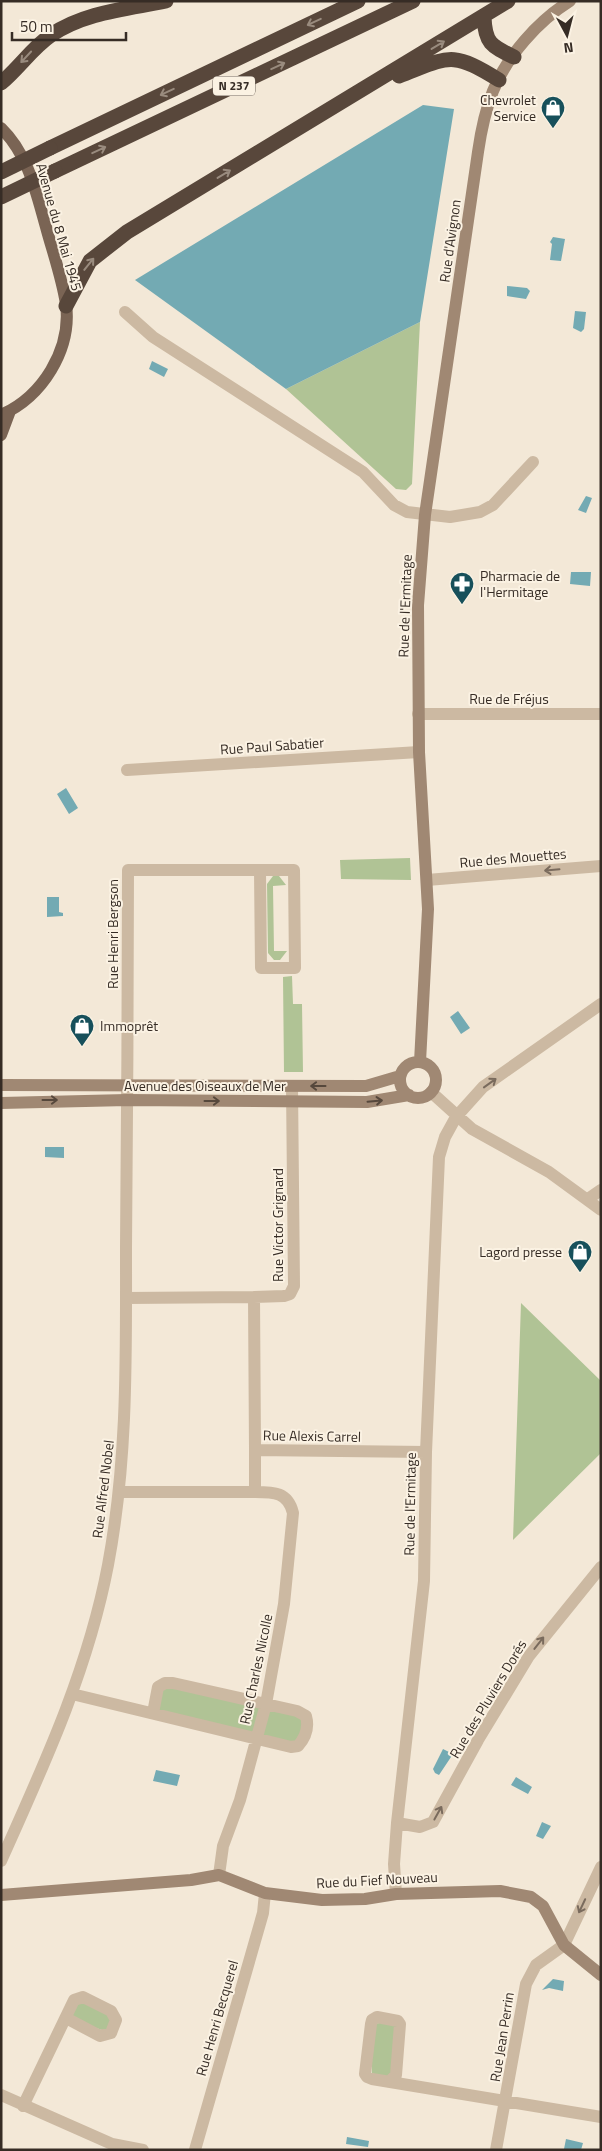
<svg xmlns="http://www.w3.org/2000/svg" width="602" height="2151" viewBox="0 0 602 2151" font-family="'Titillium Web',sans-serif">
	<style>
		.green { fill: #b0c395 }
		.water { fill: #73aab3 }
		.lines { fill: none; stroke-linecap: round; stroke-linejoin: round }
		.street { stroke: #ccb9a2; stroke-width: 12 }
		.secondary { stroke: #a08873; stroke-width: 12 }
		.primary { stroke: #7a6454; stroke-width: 12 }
		.highway { stroke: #58473b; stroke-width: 15 }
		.highway-bridge { stroke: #58473b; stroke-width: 15 }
		.oneway { stroke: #998b7e }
		.oneway2 { stroke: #7a6b5d }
		.oneway3 { stroke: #56483c }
		.labels { text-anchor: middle; stroke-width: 4; stroke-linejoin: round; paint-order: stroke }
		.shield { fill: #fbf2e3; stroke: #71675e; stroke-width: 1 }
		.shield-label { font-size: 12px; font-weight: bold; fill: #362c25 }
		.poi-label { font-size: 14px; fill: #362c25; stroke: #fbf2e3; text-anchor: end }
		.street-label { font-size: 14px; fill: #362c25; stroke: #fbf2e3 }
	</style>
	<rect width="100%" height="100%" fill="#f3e8d7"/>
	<path class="green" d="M420,322L412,484L406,490L396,489L286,389Z
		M410,858L411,880L341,879L340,860Z
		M273,876H279L286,885L273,886L274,951H287L280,960H274L268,953L267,884Z
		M292,976L293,1004H302L303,1072H284L283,977Z
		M521,1303L601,1381V1453L513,1540Z
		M165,1683L306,1716L298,1746L153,1713Z
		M74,2000L111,2011V2033L66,2018Z
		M398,2021L396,2075L372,2079L371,2024Z"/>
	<path class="water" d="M423,105L454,109L420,322L286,389L135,280Z
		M553,237L565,239L561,261L550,260L552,244L550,242Z
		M507,286L527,288L530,291L526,299L507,296Z
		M575,311L586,312L584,329L581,332L573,328Z
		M152,361L168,369L164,377L149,369Z
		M586,496L592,498L586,513L578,510Z
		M571,572H591L590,586L570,584Z
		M66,788L78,808L69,814L57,794Z
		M47,897H59V912L63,913V916L47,917Z
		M458,1011L470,1028L461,1034L450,1017Z
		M45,1147H64V1158L45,1157Z
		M443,1749L453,1754L439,1775L435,1773L433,1769Z
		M156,1770L180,1775L177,1786L153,1781Z
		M516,1777L532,1787L528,1794L511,1785Z
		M542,1822L551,1826L543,1839L536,1836Z
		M553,1979L564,1981L563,1991L549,1988L542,1990Z
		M347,2137L369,2141L368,2147L346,2144Z
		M566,2139L583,2143L581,2150L564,2149Z"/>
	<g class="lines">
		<path class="street" d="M125,312L153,337L363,472L394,505L407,512L450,517L480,512L493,505L533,462
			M418,714H601
			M127,770L419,752
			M427,880L601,866
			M431,1092L472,1129L549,1172L601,1210
			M588,1199L601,1190
			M126,1298L254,1297
			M255,1450L254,1297L284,1296L290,1294L294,1286L292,1086
			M120,1492H255V1450L426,1452
			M72,1694L291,1747L298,1746C306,1737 309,1727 306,1716L297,1711L173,1683H165L158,1687L153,1713
			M397,1823L420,1827L433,1822L478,1740L529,1656L601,1567
			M1,1861C44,1765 88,1670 108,1565C128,1459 126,1354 126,1247C127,1121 128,996 128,870H294L295,968H261L260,871
			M219,1875L223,1846L240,1800L266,1704L284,1604L293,1513C288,1492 274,1492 255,1492
			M396,1894L394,1864L397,1823L424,1581L426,1452L439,1157L445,1137L456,1117L483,1087L601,1004
			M389,2082L396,2075L400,2024L398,2021L377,2017L372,2020L371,2024L365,2074L367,2077L372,2079L601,2117
			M1,2095L112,2144L143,2150
			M23,2106L74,2000L83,1997L111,2011L116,2020L111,2033L100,2036L66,2018
			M195,2150L263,1913L265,1893
			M496,2150L526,1984L536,1965L564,1945L601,1867"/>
		<path class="secondary" d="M420,1062L428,909L419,752L418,605L425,515L478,152C481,131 485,111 493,91C507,56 538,21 570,1
			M400 1080a18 18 0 1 1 36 0a18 18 0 1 1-36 0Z
			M1,1085L366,1086L400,1076
			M1,1103L127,1100L367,1102L409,1095
			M1,1895L191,1880L219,1875L265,1893L322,1900L365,1899L396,1894L500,1891L531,1897L543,1906L564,1945L601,1975"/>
		<path class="primary" d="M1,128C28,154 36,192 46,227C53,253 62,278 66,304C72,350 42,397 1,415
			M1,435L10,411"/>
		<path class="highway" d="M484,17C485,43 491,46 514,57
			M399,76C449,57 451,50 499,80
			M1,83C19,68 32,48 51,35C85,12 127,9 166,1
			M50,148L358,1
			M55,171L413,1
			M66,306L90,261L127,232L508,1"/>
		<path class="highway-bridge" d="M1,172L50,148
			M1,197L55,171"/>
	</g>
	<defs><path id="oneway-shaft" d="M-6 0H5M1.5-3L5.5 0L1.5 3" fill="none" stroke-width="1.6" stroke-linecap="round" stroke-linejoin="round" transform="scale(1.25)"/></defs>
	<g class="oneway">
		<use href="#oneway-shaft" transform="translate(314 22) rotate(155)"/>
		<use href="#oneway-shaft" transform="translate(438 45) rotate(-31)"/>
		<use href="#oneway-shaft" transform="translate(26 57) rotate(133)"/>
		<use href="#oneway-shaft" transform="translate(278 66) rotate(-25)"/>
		<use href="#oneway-shaft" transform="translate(167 92) rotate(155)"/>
		<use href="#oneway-shaft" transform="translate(99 150) rotate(-25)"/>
		<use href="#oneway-shaft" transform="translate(224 174) rotate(-31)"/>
		<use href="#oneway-shaft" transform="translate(89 264) rotate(-51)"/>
	</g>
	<g class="oneway2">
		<use href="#oneway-shaft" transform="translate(552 870) rotate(175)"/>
		<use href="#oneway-shaft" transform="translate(490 1083) rotate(-36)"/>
		<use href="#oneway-shaft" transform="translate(539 1643) rotate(-52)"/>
		<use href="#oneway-shaft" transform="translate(438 1813) rotate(-61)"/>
		<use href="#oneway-shaft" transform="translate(582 1906) rotate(115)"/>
	</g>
	<g class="oneway3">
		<use href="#oneway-shaft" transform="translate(318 1086) rotate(180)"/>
		<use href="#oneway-shaft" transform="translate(50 1100)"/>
		<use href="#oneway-shaft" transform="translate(212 1101)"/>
		<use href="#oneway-shaft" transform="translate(375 1101) rotate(-5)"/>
	</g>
	<defs>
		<symbol id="shop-pin" viewBox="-11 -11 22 30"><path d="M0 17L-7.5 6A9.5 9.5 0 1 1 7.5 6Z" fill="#17505b" stroke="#fbf2e3"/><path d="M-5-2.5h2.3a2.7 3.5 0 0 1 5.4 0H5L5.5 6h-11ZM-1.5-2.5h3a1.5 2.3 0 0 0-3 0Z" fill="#fff"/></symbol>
		<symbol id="pharmacy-pin" viewBox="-11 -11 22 30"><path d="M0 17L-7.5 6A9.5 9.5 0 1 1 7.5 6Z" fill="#17505b" stroke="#fbf2e3"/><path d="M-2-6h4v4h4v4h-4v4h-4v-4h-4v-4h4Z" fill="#fff"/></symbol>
	</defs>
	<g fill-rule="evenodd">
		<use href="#shop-pin" x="539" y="94" width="28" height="38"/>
		<use href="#pharmacy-pin" x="448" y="570" width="28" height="38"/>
		<use href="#shop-pin" x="68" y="1012" width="28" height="38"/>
		<use href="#shop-pin" x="566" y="1238" width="28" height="38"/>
	</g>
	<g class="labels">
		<rect class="shield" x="213" y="76.5" width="42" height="19" rx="4"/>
		<g class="shield-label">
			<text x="234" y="90">N 237</text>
		</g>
		<g class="poi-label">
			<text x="536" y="105">Chevrolet<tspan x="536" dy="16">Service</tspan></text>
			<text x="480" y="581" text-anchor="start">Pharmacie de<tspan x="480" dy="16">l'Hermitage</tspan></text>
			<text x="100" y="1031" text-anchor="start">Immoprêt</text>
			<text x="562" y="1257">Lagord presse</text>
		</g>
		<g class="street-label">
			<text transform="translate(59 227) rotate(74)" y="5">Avenue du 8 Mai 1945</text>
			<text transform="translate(450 241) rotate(-82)" y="5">Rue d'Avignon</text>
			<text transform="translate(405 606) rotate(-88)" y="5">Rue de l'Ermitage</text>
			<text x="509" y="704">Rue de Fréjus</text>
			<text transform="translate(272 746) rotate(-4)" y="5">Rue Paul Sabatier</text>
			<text transform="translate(513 858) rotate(-5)" y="5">Rue des Mouettes</text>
			<text transform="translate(113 934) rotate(-90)" y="5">Rue Henri Bergson</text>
			<text x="205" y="1091">Avenue des Oiseaux de Mer</text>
			<text transform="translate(278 1225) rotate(-90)" y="5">Rue Victor Grignard</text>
			<text transform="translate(312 1436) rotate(1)" y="5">Rue Alexis Carrel</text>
			<text transform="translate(103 1489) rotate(-83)" y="5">Rue Alfred Nobel</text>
			<text transform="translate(410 1504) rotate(-89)" y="5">Rue de l'Ermitage</text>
			<text transform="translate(256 1669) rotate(-78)" y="5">Rue Charles Nicolle</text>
			<text transform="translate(488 1699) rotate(-59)" y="5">Rue des Pluviers Dorés</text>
			<text transform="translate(377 1880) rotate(-3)" y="5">Rue du Fief Nouveau</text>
			<text transform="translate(217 2018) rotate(-74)" y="5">Rue Henri Becquerel</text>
			<text transform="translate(502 2037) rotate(-81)" y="5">Rue Jean Perrin</text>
		</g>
	</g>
	<rect width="602" height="2151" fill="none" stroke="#362c25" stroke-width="5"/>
	<g transform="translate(567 35) rotate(173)" stroke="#fbf2e3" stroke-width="4" paint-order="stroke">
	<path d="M0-4L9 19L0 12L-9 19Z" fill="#362c25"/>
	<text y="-8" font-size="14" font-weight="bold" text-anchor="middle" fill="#362c25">N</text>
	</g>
	<path d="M12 32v8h114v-8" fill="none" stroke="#362c25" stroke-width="2.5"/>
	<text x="20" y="32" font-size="15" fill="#362c25" stroke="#fbf2e3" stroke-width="4" paint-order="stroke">50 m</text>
</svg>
